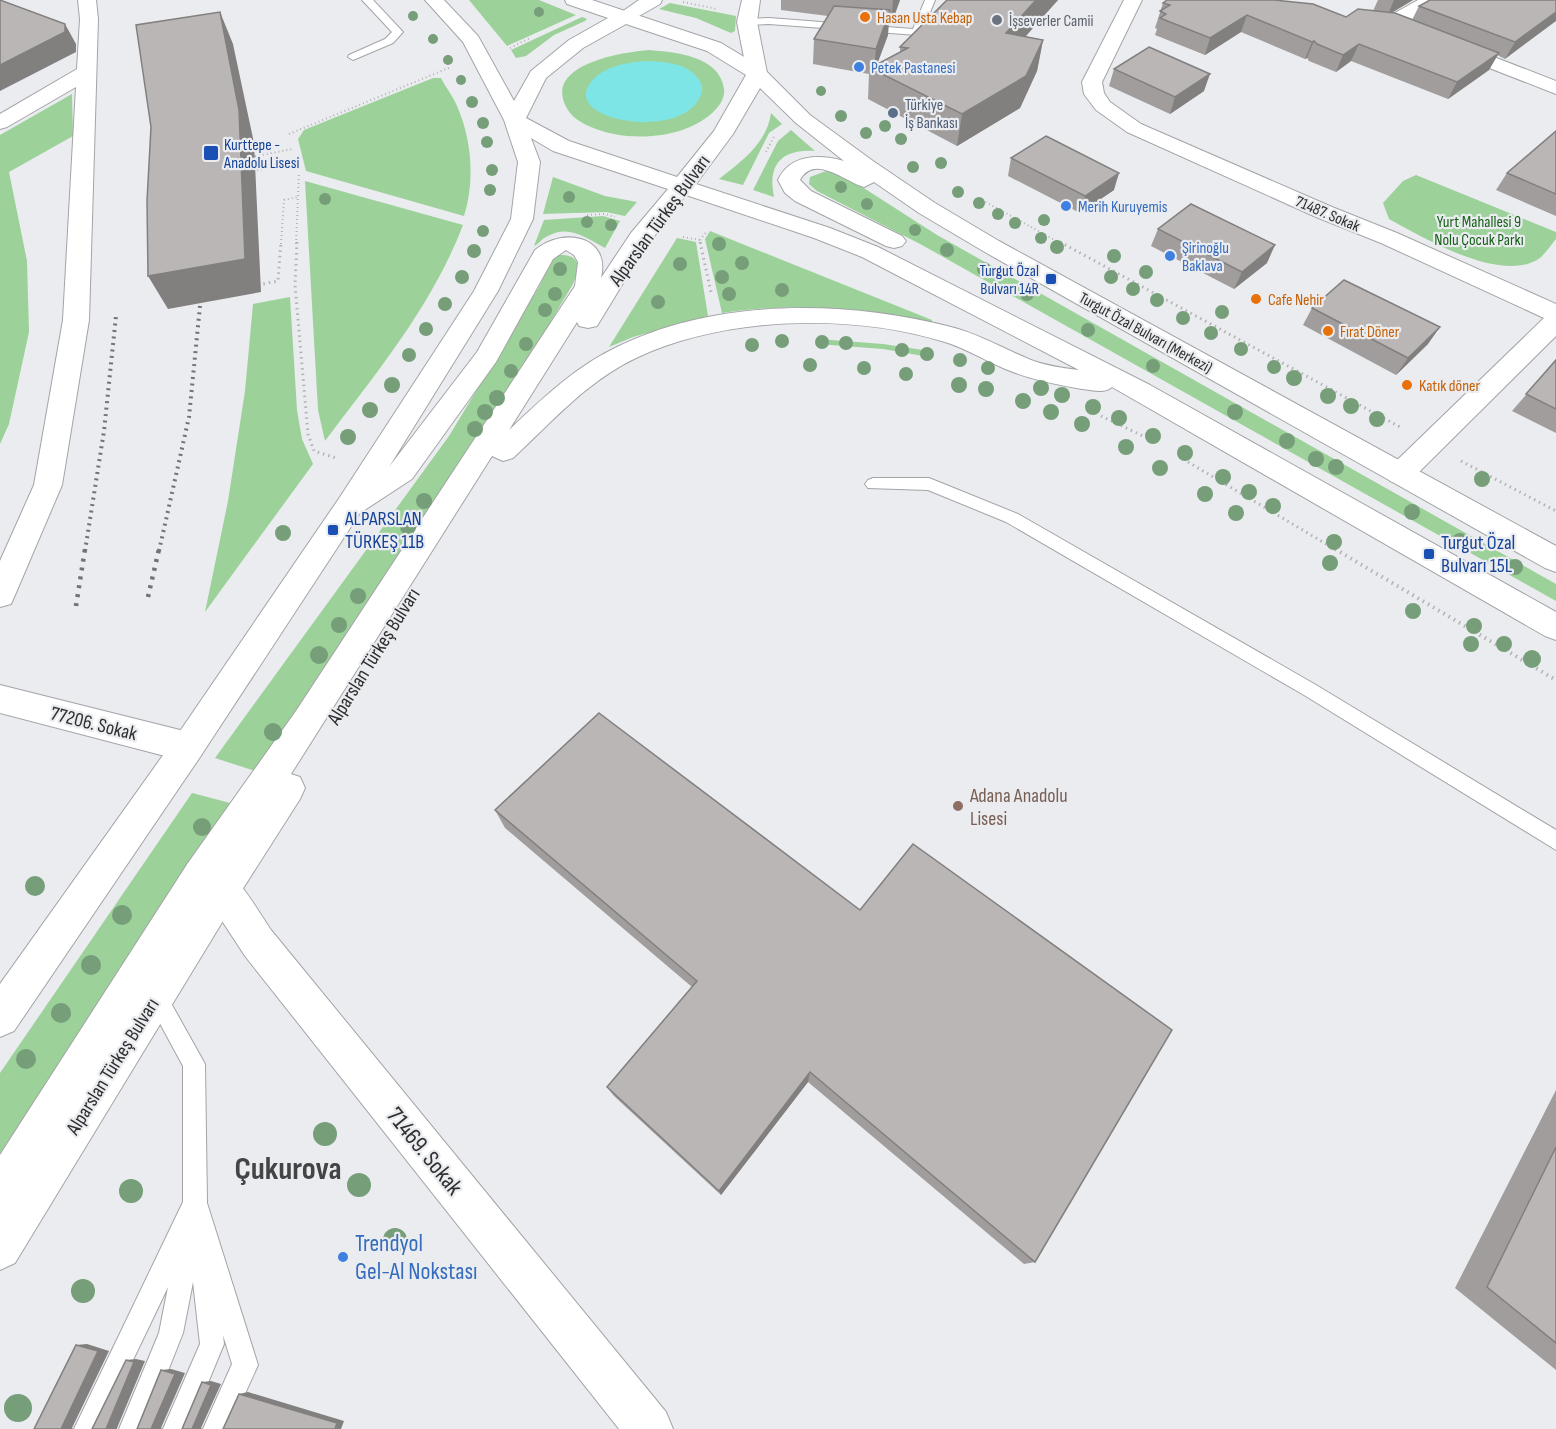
<svg xmlns="http://www.w3.org/2000/svg" width="1556" height="1429" viewBox="0 0 1556 1429" font-family="'Sofia Sans Condensed',sans-serif">
	<style>
		.green { fill: #9cd199 }
		.water { fill: #7ee5e7 }
		.lines { fill: none; stroke-linecap: round; stroke-linejoin: round }
		.lane-casing { stroke: #a3a4a7; stroke-width: 2 }
		.street-casing { stroke: #a3a4a7; stroke-width: 2 }
		.secondary-casing { stroke: #a3a4a7; stroke-width: 2 }
		.primary-casing { stroke: #a3a4a7; stroke-width: 2 }
		.path-far2 { stroke: #b2b3b5; stroke-width: 2; stroke-dasharray: 1 3; stroke-linecap: butt }
		.path-far1 { stroke: #b2b3b5; stroke-width: 3; stroke-dasharray: 1.5 4; stroke-linecap: butt }
		.path { stroke: #b2b3b5; stroke-width: 4; stroke-dasharray: 1.5 4.5; stroke-linecap: butt }
		.lane { fill: #fff; fill-rule: evenodd }
		.street { fill: #fff; fill-rule: evenodd }
		.secondary { fill: #fff; fill-rule: evenodd }
		.primary { fill: #fff; fill-rule: evenodd }
		.rail-far1 { stroke: #727375; stroke-width: 4; stroke-dasharray: 2 4.5; stroke-linecap: butt }
		.rail { stroke: #727375; stroke-width: 4.5; stroke-dasharray: 3 6; stroke-linecap: butt }
		.tree { fill: #759e79 }
		.wall { fill: #a09d9c }
		.shaded-wall { fill: #827f7f }
		.building { fill: #bab6b5; stroke: #827f7f; stroke-width: 1.5 }
		.food-dot { fill: #e8710a; stroke: #eaecef; stroke-width: 2 }
		.worship-dot { fill: #6b7280; stroke: #eaecef; stroke-width: 2 }
		.shop-dot { fill: #3f7fe0; stroke: #eaecef; stroke-width: 2 }
		.service-dot { fill: #5c6f8a; stroke: #eaecef; stroke-width: 2 }
		.transit-dot { fill: #1a4fb4; stroke: #eaecef; stroke-width: 2 }
		.education-dot { fill: #8d6e63; stroke: #eaecef; stroke-width: 2 }
		.labels { text-anchor: middle; stroke-width: 4.5; stroke-linejoin: round; paint-order: stroke }
		.far-food-label { font-size: 16px; fill: #c56008; stroke: #eaecef; text-anchor: start }
		.far-worship-label { font-size: 16px; fill: #5b616d; stroke: #eaecef; text-anchor: start }
		.far-shop-label { font-size: 16px; fill: #366cbe; stroke: #eaecef; text-anchor: start }
		.far-service-label { font-size: 16px; fill: #4e5e75; stroke: #eaecef; text-anchor: start }
		.far-transit-label { font-size: 16px; fill: #164399; stroke: #eaecef; text-anchor: start }
		.far-street-label { font-size: 16px; fill: #303031; stroke: #eaecef }
		.far-park-label { font-size: 16px; fill: #155f18; stroke: #eaecef }
		.street-label { font-size: 20px; fill: #303031; stroke: #eaecef }
		.transit-label { font-size: 20px; fill: #164399; stroke: #eaecef; text-anchor: start }
		.education-label { font-size: 20px; fill: #785e54; stroke: #eaecef; text-anchor: start }
		.near-street-label { font-size: 24px; fill: #303031; stroke: #eaecef }
		.near-shop-label { font-size: 24px; fill: #366cbe; stroke: #eaecef; text-anchor: start }
		.near-district-label { font-size: 32px; font-weight: bold; fill: #424446; stroke: #eaecef }
	</style>
	<rect width="100%" height="100%" fill="#eaecef"/>
	<path class="green" d="M469,0H539L576,15L507,46Z
		M670,3L736,16L735,31L731,33L696,18L659,9Z
		M582,17L587,19L585,21L554,35L526,56L516,58L511,50Z
		M649,50C675,52 720,56 724,89C725,96 721,104 716,109C688,140 627,143 591,127C577,121 567,114 563,99C554,62 626,52 649,50Z
		M433,78H441C446,88 453,96 457,106C472,140 475,181 464,216L306,171L298,139L304,130Z
		M72,94L73,136L9,172L27,261L29,332L9,424L0,444V135Z
		M771,113L782,124L769,133L743,185L719,179C742,161 767,143 771,113Z
		M791,130L815,151C783,149 767,163 774,197L753,190L778,141Z
		M826,171L845,176L937,235L1556,584V601L922,245L817,191L809,184L810,177Z
		M1416,175L1556,232V239C1551,245 1544,256 1537,260C1498,282 1424,238 1389,219L1383,203L1403,181Z
		M553,177L605,196L637,202L625,216L606,212L543,214Z
		M305,181L463,225C432,306 377,372 325,441L318,410Z
		M603,216L620,221L605,248C587,239 570,224 548,236C542,238 539,244 534,246L544,220Z
		M710,231L932,320V322C921,324 888,314 874,312C823,307 773,305 722,313L705,239Z
		M677,238L696,242L708,316L633,337L609,347Z
		M560,255C571,255 575,257 579,267L573,284L509,392L261,773L215,758L449,436L539,287L553,258Z
		M290,297L297,410L302,439L313,464L205,612L228,501L245,391L253,304Z
		M818,339L883,344L930,351L929,357L883,349L818,344Z
		M192,793L238,805L0,1162V1073Z"/>
	<path class="water" d="M645,61C662,62 684,62 696,76C702,83 704,89 700,97C681,141 560,121 591,82C604,66 625,63 645,61Z"/>
	<g class="lines">
		<defs>
			<path id="lane" d="M362,0H373L403,32L393,43L353,60L348,57L349,55L385,39L392,32Z
				M925,0H935L922,32L917,35L769,24L747,25L742,22L747,19L769,18L913,29Z
				M873,478H929L1018,514L1316,685L1556,830V850L1304,695L1006,522L928,490L868,488L865,484L868,480Z
				M155,983L162,987L205,1064L207,1203L258,1365L229,1429H203L232,1364L223,1335L224,1344L189,1429H163L200,1344L193,1282L183,1333L145,1429H119L159,1333L168,1287L100,1429H74L183,1202V1066L144,994L148,987Z"/>
			<path id="street" d="M78,0H96L98,19L89,320L62,485L15,595L11,604L0,607V561L34,485L63,320L76,87L7,127L0,129V114L77,69L80,19Z
				M1124,0H1142L1102,82L1104,93L1110,102L1141,124L1332,207L1397,233L1556,304V336L1410,481L1400,484L1390,481L1386,474L1390,467L1544,318L1381,243L1316,217L1127,132L1096,110L1084,94L1082,82Z
				M1418,0H1441L1439,4L1398,27H1384L1381,23L1384,19Z
				M1450,40L1556,81V94L1443,50L1440,46L1443,42Z
				M0,685L188,732L200,737L205,747L200,757L188,762L0,713Z
				M201,858C240,873 249,898 271,930L666,1412L673,1429H619L245,956L209,901L188,887L183,875L188,863Z"/>
			<path id="secondary" d="M639,0H662L660,4L632,20H618L616,16Z
				M742,0H760L757,22L767,73L764,77H750L747,73L737,22Z"/>
			<path id="primary" d="M425,0H444L478,36L514,101L531,71L569,40L608,18L567,4L565,0H592L721,43L764,69L810,115L873,161L935,203L999,241L1556,546V572L1545,568L983,251L919,213L874,182L864,187C846,182 814,153 800,180L811,191L902,236L906,241L902,246L894,248L886,246L795,201L785,193L778,180C790,154 819,154 844,161L796,123L760,88L733,134L696,184L830,228L878,247L1150,385L1556,612V640L1545,636L1112,387C1104,394 1093,390 1082,389C1055,384 1028,379 1003,368C984,360 965,348 945,342C851,313 726,316 636,358C587,381 552,422 513,458L503,461L492,456L291,774L300,777L305,788L300,799L235,901L15,1263L0,1270V1155L188,863L296,711L575,286L578,262L574,255L566,250L553,259L496,362L412,479L360,513L200,757L14,1031L0,1037V984L176,737L340,497L474,291L511,219L518,162L504,120L463,42ZM626,24L707,51L746,75L714,131L677,177L569,141L526,118L546,78L583,48ZM531,138L553,151L668,189L631,233L601,278C611,235 562,227 535,250L477,352L389,467L498,291L533,219L540,162ZM686,195L814,238L862,257L1079,370C1063,368 1046,366 1031,360C1004,349 979,334 951,327C845,300 717,298 617,347C575,367 543,398 509,430L577,322L579,326L588,328L597,326L642,252Z"/>
		</defs>
		<use href="#lane" class="lane-casing"/>
		<use href="#street" class="street-casing"/>
		<use href="#secondary" class="secondary-casing"/>
		<use href="#primary" class="primary-casing"/>
		<path class="path-far2" d="M683,2L717,9
			M510,48L530,38
			M289,134L451,67
			M766,152L775,135
			M251,157L293,149
			M253,171L296,163
			M982,200L1062,244
			M587,215L605,214L615,217
			M683,237L700,240
			M281,244L284,200L298,197
			M296,244L299,173
			M701,244L700,240L707,231"/>
		<path class="path-far1" d="M297,242L295,285L308,434L314,451L336,458
			M700,242L711,292
			M1060,242L1400,427
			M258,285L278,281L281,242
			M1101,416L1143,436
			M1461,461L1556,511
			M1188,462L1338,551"/>
		<path class="path" d="M1335,549L1556,680"/>
		<use href="#lane" class="lane"/>
		<use href="#street" class="street"/>
		<use href="#secondary" class="secondary"/>
		<use href="#primary" class="primary"/>
		<path class="rail-far1" d="M85,551L104,431L116,316
			M159,551L189,417L200,306"/>
		<path class="rail" d="M148,597L159,549
			M76,606L85,549"/>
	</g>
	<g class="tree">
		<circle cx="539" cy="12" r="5"/>
		<circle cx="413" cy="16" r="5"/>
		<circle cx="433" cy="39" r="5"/>
		<circle cx="448" cy="60" r="5"/>
		<circle cx="461" cy="80" r="5"/>
		<circle cx="821" cy="91" r="5"/>
		<circle cx="472" cy="102" r="6"/>
		<circle cx="841" cy="116" r="6"/>
		<circle cx="483" cy="123" r="6"/>
		<circle cx="885" cy="126" r="6"/>
		<circle cx="866" cy="133" r="6"/>
		<circle cx="901" cy="139" r="6"/>
		<circle cx="487" cy="142" r="6"/>
		<circle cx="941" cy="163" r="6"/>
		<circle cx="913" cy="167" r="6"/>
		<circle cx="492" cy="170" r="6"/>
		<circle cx="841" cy="187" r="6"/>
		<circle cx="490" cy="190" r="6"/>
		<circle cx="958" cy="192" r="6"/>
		<circle cx="569" cy="197" r="6"/>
		<circle cx="325" cy="199" r="6"/>
		<circle cx="979" cy="203" r="6"/>
		<circle cx="867" cy="204" r="6"/>
		<circle cx="998" cy="214" r="6"/>
		<circle cx="1044" cy="220" r="6"/>
		<circle cx="587" cy="222" r="6"/>
		<circle cx="1015" cy="223" r="6"/>
		<circle cx="611" cy="225" r="6"/>
		<circle cx="915" cy="230" r="6"/>
		<circle cx="483" cy="231" r="6"/>
		<circle cx="1041" cy="238" r="6"/>
		<circle cx="719" cy="244" r="7"/>
		<circle cx="1057" cy="247" r="7"/>
		<circle cx="947" cy="250" r="7"/>
		<circle cx="474" cy="251" r="7"/>
		<circle cx="1114" cy="256" r="7"/>
		<circle cx="742" cy="263" r="7"/>
		<circle cx="680" cy="264" r="7"/>
		<circle cx="560" cy="269" r="7"/>
		<circle cx="984" cy="269" r="7"/>
		<circle cx="1146" cy="272" r="7"/>
		<circle cx="462" cy="277" r="7"/>
		<circle cx="722" cy="277" r="7"/>
		<circle cx="1111" cy="277" r="7"/>
		<circle cx="1133" cy="289" r="7"/>
		<circle cx="782" cy="290" r="7"/>
		<circle cx="555" cy="294" r="7"/>
		<circle cx="729" cy="294" r="7"/>
		<circle cx="1027" cy="294" r="7"/>
		<circle cx="1157" cy="300" r="7"/>
		<circle cx="658" cy="302" r="7"/>
		<circle cx="445" cy="304" r="7"/>
		<circle cx="545" cy="310" r="7"/>
		<circle cx="1222" cy="312" r="7"/>
		<circle cx="1183" cy="318" r="7"/>
		<circle cx="426" cy="329" r="7"/>
		<circle cx="1088" cy="330" r="7"/>
		<circle cx="1211" cy="333" r="7"/>
		<circle cx="782" cy="341" r="7"/>
		<circle cx="822" cy="342" r="7"/>
		<circle cx="846" cy="343" r="7"/>
		<circle cx="526" cy="344" r="7"/>
		<circle cx="752" cy="345" r="7"/>
		<circle cx="1241" cy="349" r="7"/>
		<circle cx="902" cy="350" r="7"/>
		<circle cx="927" cy="354" r="7"/>
		<circle cx="409" cy="355" r="7"/>
		<circle cx="960" cy="360" r="7"/>
		<circle cx="810" cy="365" r="7"/>
		<circle cx="1153" cy="366" r="7"/>
		<circle cx="1274" cy="367" r="7"/>
		<circle cx="864" cy="368" r="7"/>
		<circle cx="988" cy="368" r="7"/>
		<circle cx="511" cy="371" r="7"/>
		<circle cx="906" cy="374" r="7"/>
		<circle cx="1294" cy="378" r="8"/>
		<circle cx="392" cy="385" r="8"/>
		<circle cx="959" cy="385" r="8"/>
		<circle cx="1041" cy="388" r="8"/>
		<circle cx="986" cy="389" r="8"/>
		<circle cx="1062" cy="395" r="8"/>
		<circle cx="1328" cy="396" r="8"/>
		<circle cx="497" cy="398" r="8"/>
		<circle cx="1023" cy="401" r="8"/>
		<circle cx="1351" cy="406" r="8"/>
		<circle cx="1093" cy="407" r="8"/>
		<circle cx="370" cy="410" r="8"/>
		<circle cx="485" cy="412" r="8"/>
		<circle cx="1051" cy="412" r="8"/>
		<circle cx="1235" cy="412" r="8"/>
		<circle cx="1119" cy="418" r="8"/>
		<circle cx="1377" cy="419" r="8"/>
		<circle cx="1082" cy="424" r="8"/>
		<circle cx="475" cy="429" r="8"/>
		<circle cx="1153" cy="436" r="8"/>
		<circle cx="348" cy="437" r="8"/>
		<circle cx="1287" cy="441" r="8"/>
		<circle cx="1126" cy="447" r="8"/>
		<circle cx="1185" cy="453" r="8"/>
		<circle cx="1316" cy="459" r="8"/>
		<circle cx="1336" cy="467" r="8"/>
		<circle cx="1160" cy="468" r="8"/>
		<circle cx="1223" cy="477" r="8"/>
		<circle cx="1482" cy="479" r="8"/>
		<circle cx="1249" cy="492" r="8"/>
		<circle cx="1205" cy="494" r="8"/>
		<circle cx="424" cy="501" r="8"/>
		<circle cx="1273" cy="506" r="8"/>
		<circle cx="1412" cy="512" r="8"/>
		<circle cx="1236" cy="513" r="8"/>
		<circle cx="408" cy="527" r="8"/>
		<circle cx="283" cy="533" r="8"/>
		<circle cx="1460" cy="541" r="8"/>
		<circle cx="1334" cy="542" r="8"/>
		<circle cx="1330" cy="563" r="8"/>
		<circle cx="1515" cy="567" r="8"/>
		<circle cx="358" cy="596" r="8"/>
		<circle cx="1413" cy="611" r="8"/>
		<circle cx="339" cy="625" r="8"/>
		<circle cx="1474" cy="626" r="8"/>
		<circle cx="1471" cy="644" r="8"/>
		<circle cx="1504" cy="644" r="8"/>
		<circle cx="319" cy="655" r="9"/>
		<circle cx="1532" cy="659" r="9"/>
		<circle cx="273" cy="732" r="9"/>
		<circle cx="202" cy="827" r="9"/>
		<circle cx="35" cy="886" r="10"/>
		<circle cx="122" cy="915" r="10"/>
		<circle cx="91" cy="965" r="10"/>
		<circle cx="61" cy="1013" r="10"/>
		<circle cx="26" cy="1059" r="10"/>
		<circle cx="325" cy="1134" r="12"/>
		<circle cx="359" cy="1185" r="12"/>
		<circle cx="131" cy="1191" r="12"/>
		<circle cx="395" cy="1240" r="12"/>
		<circle cx="83" cy="1291" r="12"/>
		<circle cx="18" cy="1408" r="14"/>
	</g>
	<path class="wall" d="M781,0H900L891,25H888V35L877,64L900,52V47L1058,0L1025,36L1043,40L1037,71L1020,108L957,146L868,99L869,74L813,64L814,39L828,16L781,10Z
		M1378,0H1413L1391,13L1412,20L1419,6L1556,0L1505,59L1497,55L1489,70L1448,99L1351,61L1336,72L1309,61L1307,58L1305,59L1241,32L1205,55L1155,35L1157,29L1155,28L1163,3L1346,17L1373,11Z
		M1114,69L1204,91L1170,114L1109,86Z
		M1556,131V216L1496,190L1507,173Z
		M1011,158L1114,190L1080,213L1008,176Z
		M1158,229L1267,263L1234,289L1151,246Z
		M1312,308L1428,344L1396,375L1303,325Z
		M1556,360V433L1512,411Z
		M599,713L1035,1262L1024,1264L808,1082L721,1195L614,1096L607,1087L692,987L505,828L495,810Z
		M1556,1090V1370L1455,1288Z"/>
	<path class="shaded-wall" d="M893,0H900L891,25Z
		M1036,0H1058L1001,64L1006,33Z
		M1394,0H1413L1388,15Z
		M890,10L888,35L875,70H874L876,49Z
		M220,12L233,44L254,143L261,292L168,309L148,276Z
		M1556,12V21L1505,59L1515,42Z
		M1247,15L1241,32L1205,55L1210,38Z
		M65,24L76,44V52L0,91V65Z
		M1043,40L1037,71L1020,108L957,146L962,114Z
		M1314,41L1307,58L1305,59L1312,42Z
		M1359,44L1351,61L1336,72L1343,55Z
		M1499,53L1489,70L1448,99L1457,82Z
		M1210,74L1204,91L1170,114L1175,97Z
		M1119,173L1114,190L1080,213L1085,196Z
		M1275,245L1267,263L1234,289L1242,272Z
		M1440,327L1428,344L1396,375L1408,358Z
		M810,1072L808,1082L721,1195L719,1191Z
		M87,1344L109,1351L72,1428L73,1429H61L76,1345Z
		M136,1359L145,1361L117,1428V1429H106L126,1360Z
		M171,1369L185,1373L161,1428L162,1429H151L161,1370Z
		M211,1381L221,1384L201,1428L202,1429H192L202,1382Z
		M248,1392L344,1421L341,1429H335L239,1394Z"/>
	<path class="building" d="M0,0L65,24V32L0,65Z
		M947,0H1036L1006,33L1043,40L1026,76L962,114L870,68L908,48L900,47Z
		M1167,0H1274L1313,4L1346,17L1358,9L1395,13L1499,53L1457,82L1359,44L1343,55L1317,44L1314,41L1312,42L1247,15L1210,38L1160,18L1166,14L1160,11L1170,5L1163,3Z
		M1430,0H1556V12L1515,42L1419,6Z
		M834,6L890,10L876,49L814,39Z
		M220,12L239,110L245,259L148,276L147,201L151,127L136,25Z
		M1149,47L1210,74L1175,97L1114,69Z
		M1556,131V194L1507,173Z
		M1046,136L1119,173L1085,196L1011,158Z
		M1191,204L1275,245L1242,272L1158,229Z
		M1344,280L1440,327L1408,358L1312,308Z
		M1556,360V409L1526,394Z
		M599,713L860,910L913,844L1172,1030L1035,1262L810,1072L719,1191L607,1087L697,981L495,810Z
		M1556,1147V1343L1487,1287Z
		M76,1345L98,1351L61,1429H34Z
		M126,1360L134,1362L106,1429H92Z
		M161,1370L175,1374L151,1429H137Z
		M202,1382L211,1385L192,1429H182Z
		M239,1394L337,1423L335,1429H223Z"/>
	<g class="food-dot">
		<circle cx="865" cy="17" r="6"/>
		<circle cx="1256" cy="299" r="6"/>
		<circle cx="1328" cy="331" r="6"/>
		<circle cx="1407" cy="385" r="6"/>
	</g>
	<circle class="worship-dot" cx="997" cy="20" r="6"/>
	<g class="shop-dot">
		<circle cx="859" cy="67" r="6"/>
		<circle cx="1066" cy="206" r="6"/>
		<circle cx="1170" cy="256" r="6"/>
		<circle cx="343" cy="1257" r="6"/>
	</g>
	<circle class="service-dot" cx="893" cy="113" r="6"/>
	<g class="transit-dot">
		<rect x="203" y="145" width="16" height="16" rx="3"/>
		<rect x="1045" y="273" width="12" height="12" rx="3"/>
		<rect x="327" y="524" width="12" height="12" rx="3"/>
		<rect x="1423" y="548" width="12" height="12" rx="3"/>
	</g>
	<circle class="education-dot" cx="958" cy="806" r="6"/>
	<g class="labels">
		<g class="far-food-label">
			<text x="877" y="23">Hasan Usta Kebap</text>
			<text x="1268" y="305">Cafe Nehir</text>
			<text x="1340" y="337">Fırat Döner</text>
			<text x="1419" y="391">Katık döner</text>
		</g>
		<g class="far-worship-label">
			<text x="1009" y="26">İşseverler Camii</text>
		</g>
		<g class="far-shop-label">
			<text x="871" y="73">Petek Pastanesi</text>
			<text x="1078" y="212">Merih Kuruyemis</text>
			<text x="1182" y="253">Şirinoğlu<tspan x="1182" dy="18">Baklava</tspan></text>
		</g>
		<g class="far-service-label">
			<text x="905" y="110">Türkiye<tspan x="905" dy="18">İş Bankası</tspan></text>
		</g>
		<g class="far-transit-label">
			<text x="224" y="150">Kurttepe -<tspan x="224" dy="18">Anadolu Lisesi</tspan></text>
			<text x="1039" y="276" text-anchor="end">Turgut Özal<tspan x="1039" dy="18">Bulvarı 14R</tspan></text>
		</g>
		<g class="far-street-label">
			<text transform="translate(1328 213) rotate(23)" y="6">71487. Sokak</text>
			<text transform="translate(1146 332) rotate(29)" y="6">Turgut Özal Bulvarı (Merkezi)</text>
		</g>
		<g class="far-park-label">
			<text x="1479" y="227">Yurt Mahallesi 9<tspan x="1479" dy="18">Nolu Çocuk Parkı</tspan></text>
		</g>
		<g class="street-label">
			<text transform="translate(659 220) rotate(-54)" y="7">Alparslan Türkeş Bulvarı</text>
			<text transform="translate(373 656) rotate(-58)" y="7">Alparslan Türkeş Bulvarı</text>
			<text transform="translate(94 723) rotate(14)" y="7">77206. Sokak</text>
			<text transform="translate(112 1066) rotate(-58)" y="7">Alparslan Türkeş Bulvarı</text>
		</g>
		<g class="transit-label">
			<text x="345" y="525">ALPARSLAN<tspan x="345" dy="23">TÜRKEŞ 11B</tspan></text>
			<text x="1441" y="549">Turgut Özal<tspan x="1441" dy="23">Bulvarı 15L</tspan></text>
		</g>
		<g class="education-label">
			<text x="970" y="802">Adana Anadolu<tspan x="970" dy="23">Lisesi</tspan></text>
		</g>
		<g class="near-street-label">
			<text transform="translate(425 1151) rotate(51)" y="8">71469. Sokak</text>
		</g>
		<g class="near-shop-label">
			<text x="355" y="1251">Trendyol<tspan x="355" dy="28">Gel-Al Nokstası</tspan></text>
		</g>
		<g class="near-district-label">
			<text x="288" y="1179">Çukurova</text>
		</g>
	</g>
</svg>
